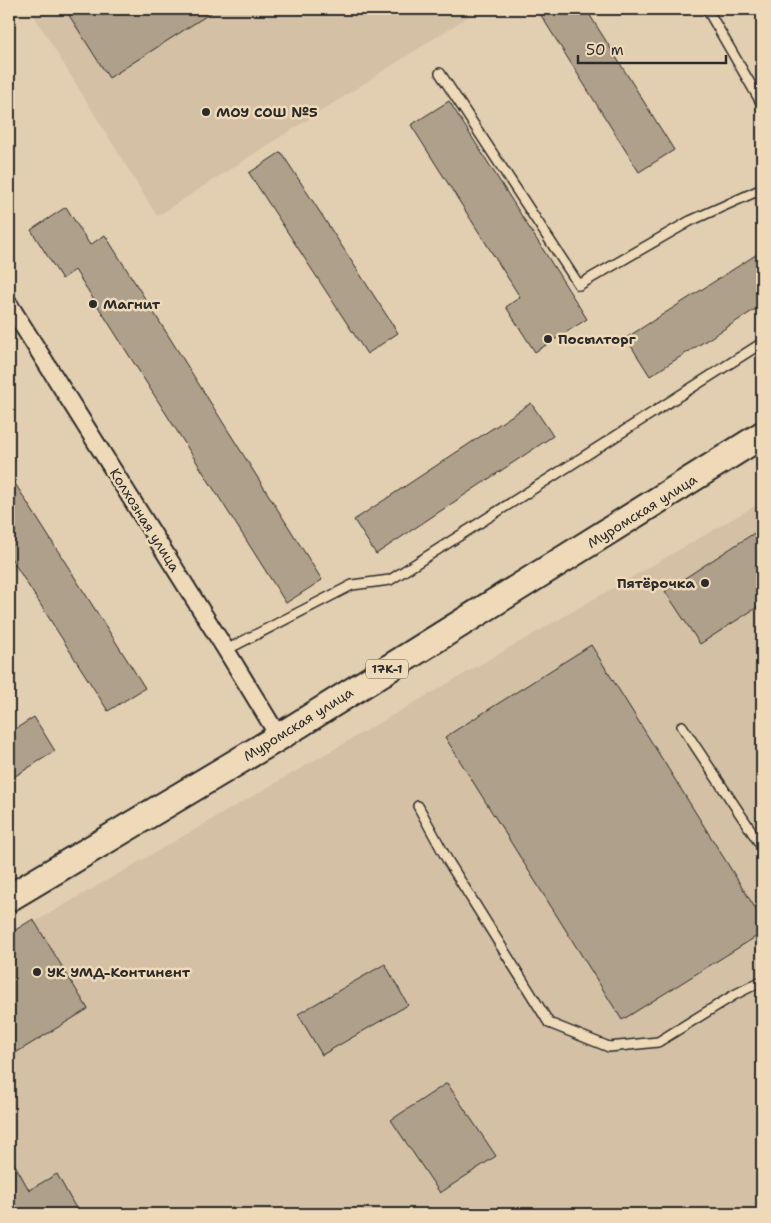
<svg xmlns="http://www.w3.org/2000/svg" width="771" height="1223" viewBox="0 0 771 1223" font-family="'Shantell Sans',sans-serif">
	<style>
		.built { fill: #d3c0a5 }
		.building { fill: #afa08b; stroke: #2b2b2b }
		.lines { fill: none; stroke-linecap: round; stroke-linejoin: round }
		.lane-casing { stroke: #2b2b2b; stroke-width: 12 }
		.street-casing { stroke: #2b2b2b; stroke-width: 20 }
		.primary-casing { stroke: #2b2b2b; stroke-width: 30 }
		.lane { stroke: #eed9b8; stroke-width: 9 }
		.street { stroke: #eed9b8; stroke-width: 16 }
		.primary { stroke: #eed9b8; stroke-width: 26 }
		.poi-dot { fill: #2b2b2b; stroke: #eed9b8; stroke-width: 2 }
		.labels { text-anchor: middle; stroke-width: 5; stroke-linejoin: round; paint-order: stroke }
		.shield { fill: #eed9b8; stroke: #665f55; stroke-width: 1 }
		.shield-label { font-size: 12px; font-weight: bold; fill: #2b2b2b }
		.poi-label { font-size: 14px; font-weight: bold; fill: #2b2b2b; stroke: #eed9b8; text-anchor: start }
		.street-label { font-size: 14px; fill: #2b2b2b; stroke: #eed9b8 }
	</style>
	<rect width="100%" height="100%" fill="#e2ceb0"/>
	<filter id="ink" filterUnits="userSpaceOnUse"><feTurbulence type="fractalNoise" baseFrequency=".02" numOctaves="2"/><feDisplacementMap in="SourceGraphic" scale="10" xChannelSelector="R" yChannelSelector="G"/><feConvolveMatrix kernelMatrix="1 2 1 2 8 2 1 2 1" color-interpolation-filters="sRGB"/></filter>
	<g filter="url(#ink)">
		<path class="built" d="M30,9H480L157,216Z
			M762,502V1214H9V937Z"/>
		<path class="building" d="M65,9H217L109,78Z
			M537,9H586L674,150L639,172Z
			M755,9H762V21Z
			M449,101L587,319L535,352L506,307L520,297L411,125Z
			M281,152L398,333L367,354L249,173Z
			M66,207L90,245L105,235L322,580L286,603L75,270L62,279L31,230Z
			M762,251V305L650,376L626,338Z
			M531,403L553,436L376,554L354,520Z
			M9,474L145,688L108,711L9,555Z
			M762,528V604L700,644L665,591Z
			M591,645L762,919V933L622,1020L445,737Z
			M34,717L55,751L9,780V733Z
			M33,919L88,1009L9,1057V934Z
			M385,964L408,1005L322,1055L298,1014Z
			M447,1083L496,1156L440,1193L391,1120Z
			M9,1154L29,1190L57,1174L79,1214H9Z"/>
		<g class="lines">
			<defs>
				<path id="lane" d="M707,9L762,104
					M440,73L579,285L690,221L762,189
					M226,650L352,585L390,580L762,343
					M682,726L762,847
					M418,806L448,861L549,1023L609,1047L658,1042L734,995L762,981"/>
				<path id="street" d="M9,304L226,650L279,737"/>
				<path id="primary" d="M9,898L279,737L762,435"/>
			</defs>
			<use href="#lane" class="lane-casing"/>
			<use href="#street" class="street-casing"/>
			<use href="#primary" class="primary-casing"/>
			<use href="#lane" class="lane"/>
			<use href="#street" class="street"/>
			<use href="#primary" class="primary"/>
		</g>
	</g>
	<g class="poi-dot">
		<circle cx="206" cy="112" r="5"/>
		<circle cx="93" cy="304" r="5"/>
		<circle cx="548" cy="339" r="5"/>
		<circle cx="705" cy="583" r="5"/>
		<circle cx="37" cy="972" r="5"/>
	</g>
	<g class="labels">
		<rect class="shield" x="366" y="659.5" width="42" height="19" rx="4"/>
		<g class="shield-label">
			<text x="387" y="673">17К-1</text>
		</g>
		<g class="poi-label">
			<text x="216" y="117">МОУ СОШ №5</text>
			<text x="103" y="309">Магнит</text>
			<text x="558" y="344">Посылторг</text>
			<text x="695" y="588" text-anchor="end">Пятёрочка</text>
			<text x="47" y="977">УК УМД-Континент</text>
		</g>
		<g class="street-label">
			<text transform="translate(642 511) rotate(-32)" y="5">Муромская улица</text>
			<text transform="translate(145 520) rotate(58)" y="5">Колхозная улица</text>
			<text transform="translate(298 724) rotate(-32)" y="5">Муромская улица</text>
		</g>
	</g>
	<rect width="771" height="1223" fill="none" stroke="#eed9b8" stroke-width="30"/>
	<rect x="15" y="15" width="741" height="1193" fill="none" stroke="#2b2b2b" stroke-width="2" filter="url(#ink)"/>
	<path d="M578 55v8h148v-8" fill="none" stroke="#2b2b2b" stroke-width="2.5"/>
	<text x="586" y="55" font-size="15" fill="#2b2b2b" stroke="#eed9b8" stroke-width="4" paint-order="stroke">50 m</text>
</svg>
